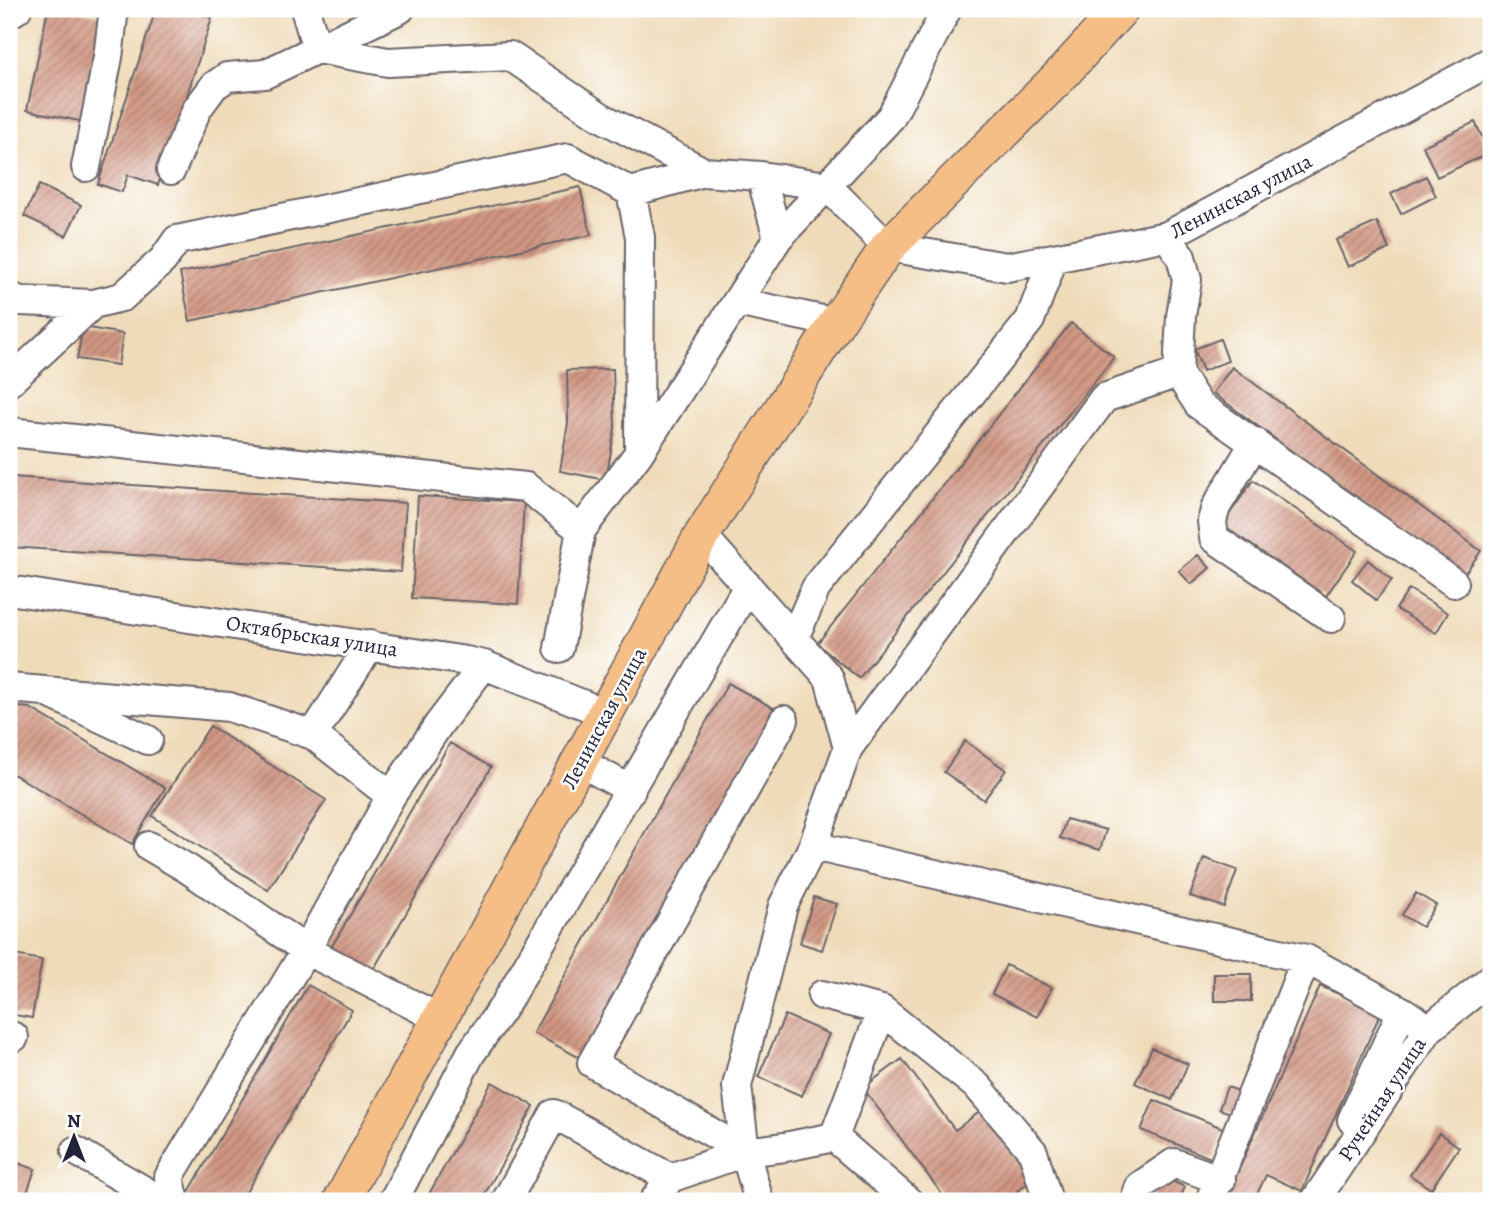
<svg xmlns="http://www.w3.org/2000/svg" width="1500" height="1210" viewBox="0 0 1500 1210" font-family="Alegreya,serif">
	<style>
		.building { fill: url(#building-hatch) }
		.lines { fill: none; stroke-linecap: round; stroke-linejoin: round }
		.minor-casing { stroke: #6a6367; stroke-width: 32 }
		.major-casing { stroke: #6a6367; stroke-width: 38 }
		.minor { stroke: #fff; stroke-width: 28 }
		.major { stroke: #f6be87; stroke-width: 35 }
		.labels { text-anchor: middle; stroke-width: 5; stroke-linejoin: round; paint-order: stroke }
		.street-label { font-size: 21px; fill: #22223b; stroke: #fff }
	</style>
	<defs>
		<pattern id="building-hatch" width="6" height="6" patternUnits="userSpaceOnUse" patternTransform="scale(1.75)"><rect width="6" height="6" fill="#d19682"/><path d="M-1 1l2-2M0 6l6-6M5 7l2-2" fill="none" stroke="#a97a6c"/></pattern>
	</defs>
	<rect width="100%" height="100%" fill="#fff"/>
	<filter id="ink" filterUnits="userSpaceOnUse"><feTurbulence type="fractalNoise" baseFrequency=".0143" numOctaves="2"/><feDisplacementMap in="SourceGraphic" scale="14" xChannelSelector="R" yChannelSelector="G"/><feConvolveMatrix kernelMatrix="1 2 1 2 8 2 1 2 1" color-interpolation-filters="sRGB"/></filter>
	<filter id="wash" filterUnits="userSpaceOnUse"><feTurbulence type="fractalNoise" baseFrequency=".00686" numOctaves="4" result="noise"/><feDisplacementMap in="SourceGraphic" scale="28" xChannelSelector="R" yChannelSelector="G"/><feGaussianBlur stdDeviation="1.57" result="paint"/><feColorMatrix in="noise" values="0 0 0 0 0 0 0 0 0 0 0 0 0 0 0 0 0 1.4 0 .05"/><feComposite in="paint" operator="in"/></filter>
	<g filter="url(#wash)">
		<rect width="100%" height="100%" fill="#efdbb9"/>
		<g id="blocks">
			<path class="building" d="M48,9H66L110,17L89,123L27,110Z
				M156,9H184L212,18L158,185L128,175L122,192L98,184Z
				M1475,122L1490,153L1437,177L1423,146Z
				M1426,176L1436,196L1401,214L1391,194Z
				M39,185L81,205L66,236L24,216Z
				M580,187L591,235L190,321L180,273Z
				M1377,222L1389,249L1348,267L1336,240Z
				M1071,323L1114,357L859,678L817,644Z
				M83,327L123,334L118,365L77,359Z
				M1220,339L1228,361L1203,371L1194,349Z
				M1232,367L1481,551L1462,577L1213,393Z
				M613,369L615,428L606,480L560,471L568,423L567,370Z
				M12,477L406,503L401,572L9,547Z
				M1253,480L1357,551L1326,596L1222,525Z
				M418,496L524,502L518,604L412,598Z
				M1198,555L1210,568L1191,584L1179,571Z
				M1368,560L1392,580L1376,600L1352,580Z
				M1409,589L1448,613L1436,633L1396,609Z
				M728,683L775,709L580,1058L533,1033Z
				M9,706L30,708L165,788L132,844L15,775L9,774Z
				M210,726L326,800L268,890L152,816Z
				M965,741L1006,770L984,800L944,772Z
				M450,743L491,767L372,972L331,948Z
				M1066,819L1106,830L1100,850L1060,838Z
				M1204,858L1237,870L1224,907L1190,896Z
				M1416,893L1436,905L1422,927L1402,915Z
				M814,897L837,904L822,950L800,943Z
				M9,954L42,960L32,1018L9,1014Z
				M1006,965L1052,988L1037,1017L992,994Z
				M1214,974H1251V1001H1214Z
				M308,985L352,1010L241,1201H194L186,1197Z
				M1320,986L1381,1012L1302,1191L1266,1175L1254,1201H1225Z
				M785,1015L829,1034L802,1096L758,1077Z
				M1152,1048L1188,1064L1172,1100L1135,1083Z
				M902,1059L955,1130L985,1108L1036,1177L1004,1201H947L863,1088Z
				M492,1082L534,1106L481,1201H425Z
				M1227,1087L1245,1093L1238,1116L1219,1109Z
				M1154,1100L1225,1129L1213,1159L1141,1130Z
				M1439,1133L1459,1147L1431,1189L1410,1175Z
				M9,1160L35,1169L26,1196L9,1190Z
				M1161,1176L1185,1187L1179,1201H1150Z"/>
		</g>
	</g>
	<g filter="url(#ink)">
		<use href="#blocks" fill-opacity="0" stroke="#6a6367" stroke-width="2"/>
		<g class="lines">
			<defs>
				<path id="minor" d="M305,9L317,49L388,62L510,56L601,117L704,172L761,176L827,186L888,247L1007,267L1167,236L1491,61
					M9,14L17,9
					M86,167L108,57L114,9
					M171,170L197,109L214,86L227,77L265,74L400,9
					M761,176L778,238
					M631,192L640,237L639,453
					M1167,236L1181,257L1187,280L1181,316L1178,373L1199,405L1454,583
					M9,296L20,301L93,304L122,297L163,260L177,240L568,158L631,192L704,172
					M737,302L836,323
					M9,382L93,304
					M9,432L526,487L581,530L559,648
					M1255,442L1216,507L1212,521L1214,538L1331,618
					M581,530L639,453L778,238L891,117L947,9
					M702,535L829,678L848,748L813,846L783,906L737,1086L745,1152L759,1201
					M9,590L466,661L484,665L607,714
					M794,638L816,588L1030,320L1053,259
					M9,688L44,691L148,740
					M44,691L229,707L313,735L370,645
					M313,735L391,796
					M848,748L1104,398L1178,373
					M580,762L631,790
					M149,846L188,869L306,950L423,1010
					M813,846L1306,959L1402,1011L1429,1029
					M822,995L882,1010L978,1087L1033,1152L1048,1201
					M9,1036L14,1037
					M1352,1120L1402,1011
					M834,1137L882,1010
					M76,1151L162,1201
					M745,1152L592,1063L784,720
					M175,1201L169,1177L306,950L391,796L439,724L484,665
					M393,1201L471,1053L504,1006L748,586
					M506,1201L554,1114L670,1178
					M654,1201L670,1178L745,1152L785,1147L834,1137L908,1201
					M1135,1201L1140,1186L1174,1163L1221,1180
					M1210,1201L1306,959
					M1315,1201L1429,1029L1491,979"/>
				<path id="major" d="M341,1201L702,535L836,323L888,247L1060,76L1121,9"/>
			</defs>
			<use href="#minor" class="minor-casing"/>
			<use href="#major" class="major-casing"/>
			<use href="#minor" class="minor"/>
			<use href="#major" class="major"/>
		</g>
	</g>
	<g class="labels">
		<g class="street-label">
			<text transform="translate(1241 196) rotate(-28)" y="7">Ленинская улица</text>
			<text transform="translate(312 636) rotate(9)" y="7">Октябрьская улица</text>
			<text transform="translate(604 718) rotate(-62)" y="7">Ленинская улица</text>
			<text transform="translate(1382 1099) rotate(-57)" y="7">Ручейная улица</text>
		</g>
	</g>
	<rect width="1500" height="1210" fill="none" stroke="#fff" stroke-width="35"/>
	<g transform="translate(74 1137)" stroke="#ffffff" stroke-width="5" paint-order="stroke">
	<path d="M0-5L12 26L0 18L-12 26Z" fill="#22223b"/>
	<text y="-10" font-size="19" font-weight="bold" text-anchor="middle" fill="#22223b">N</text>
	</g>
</svg>
